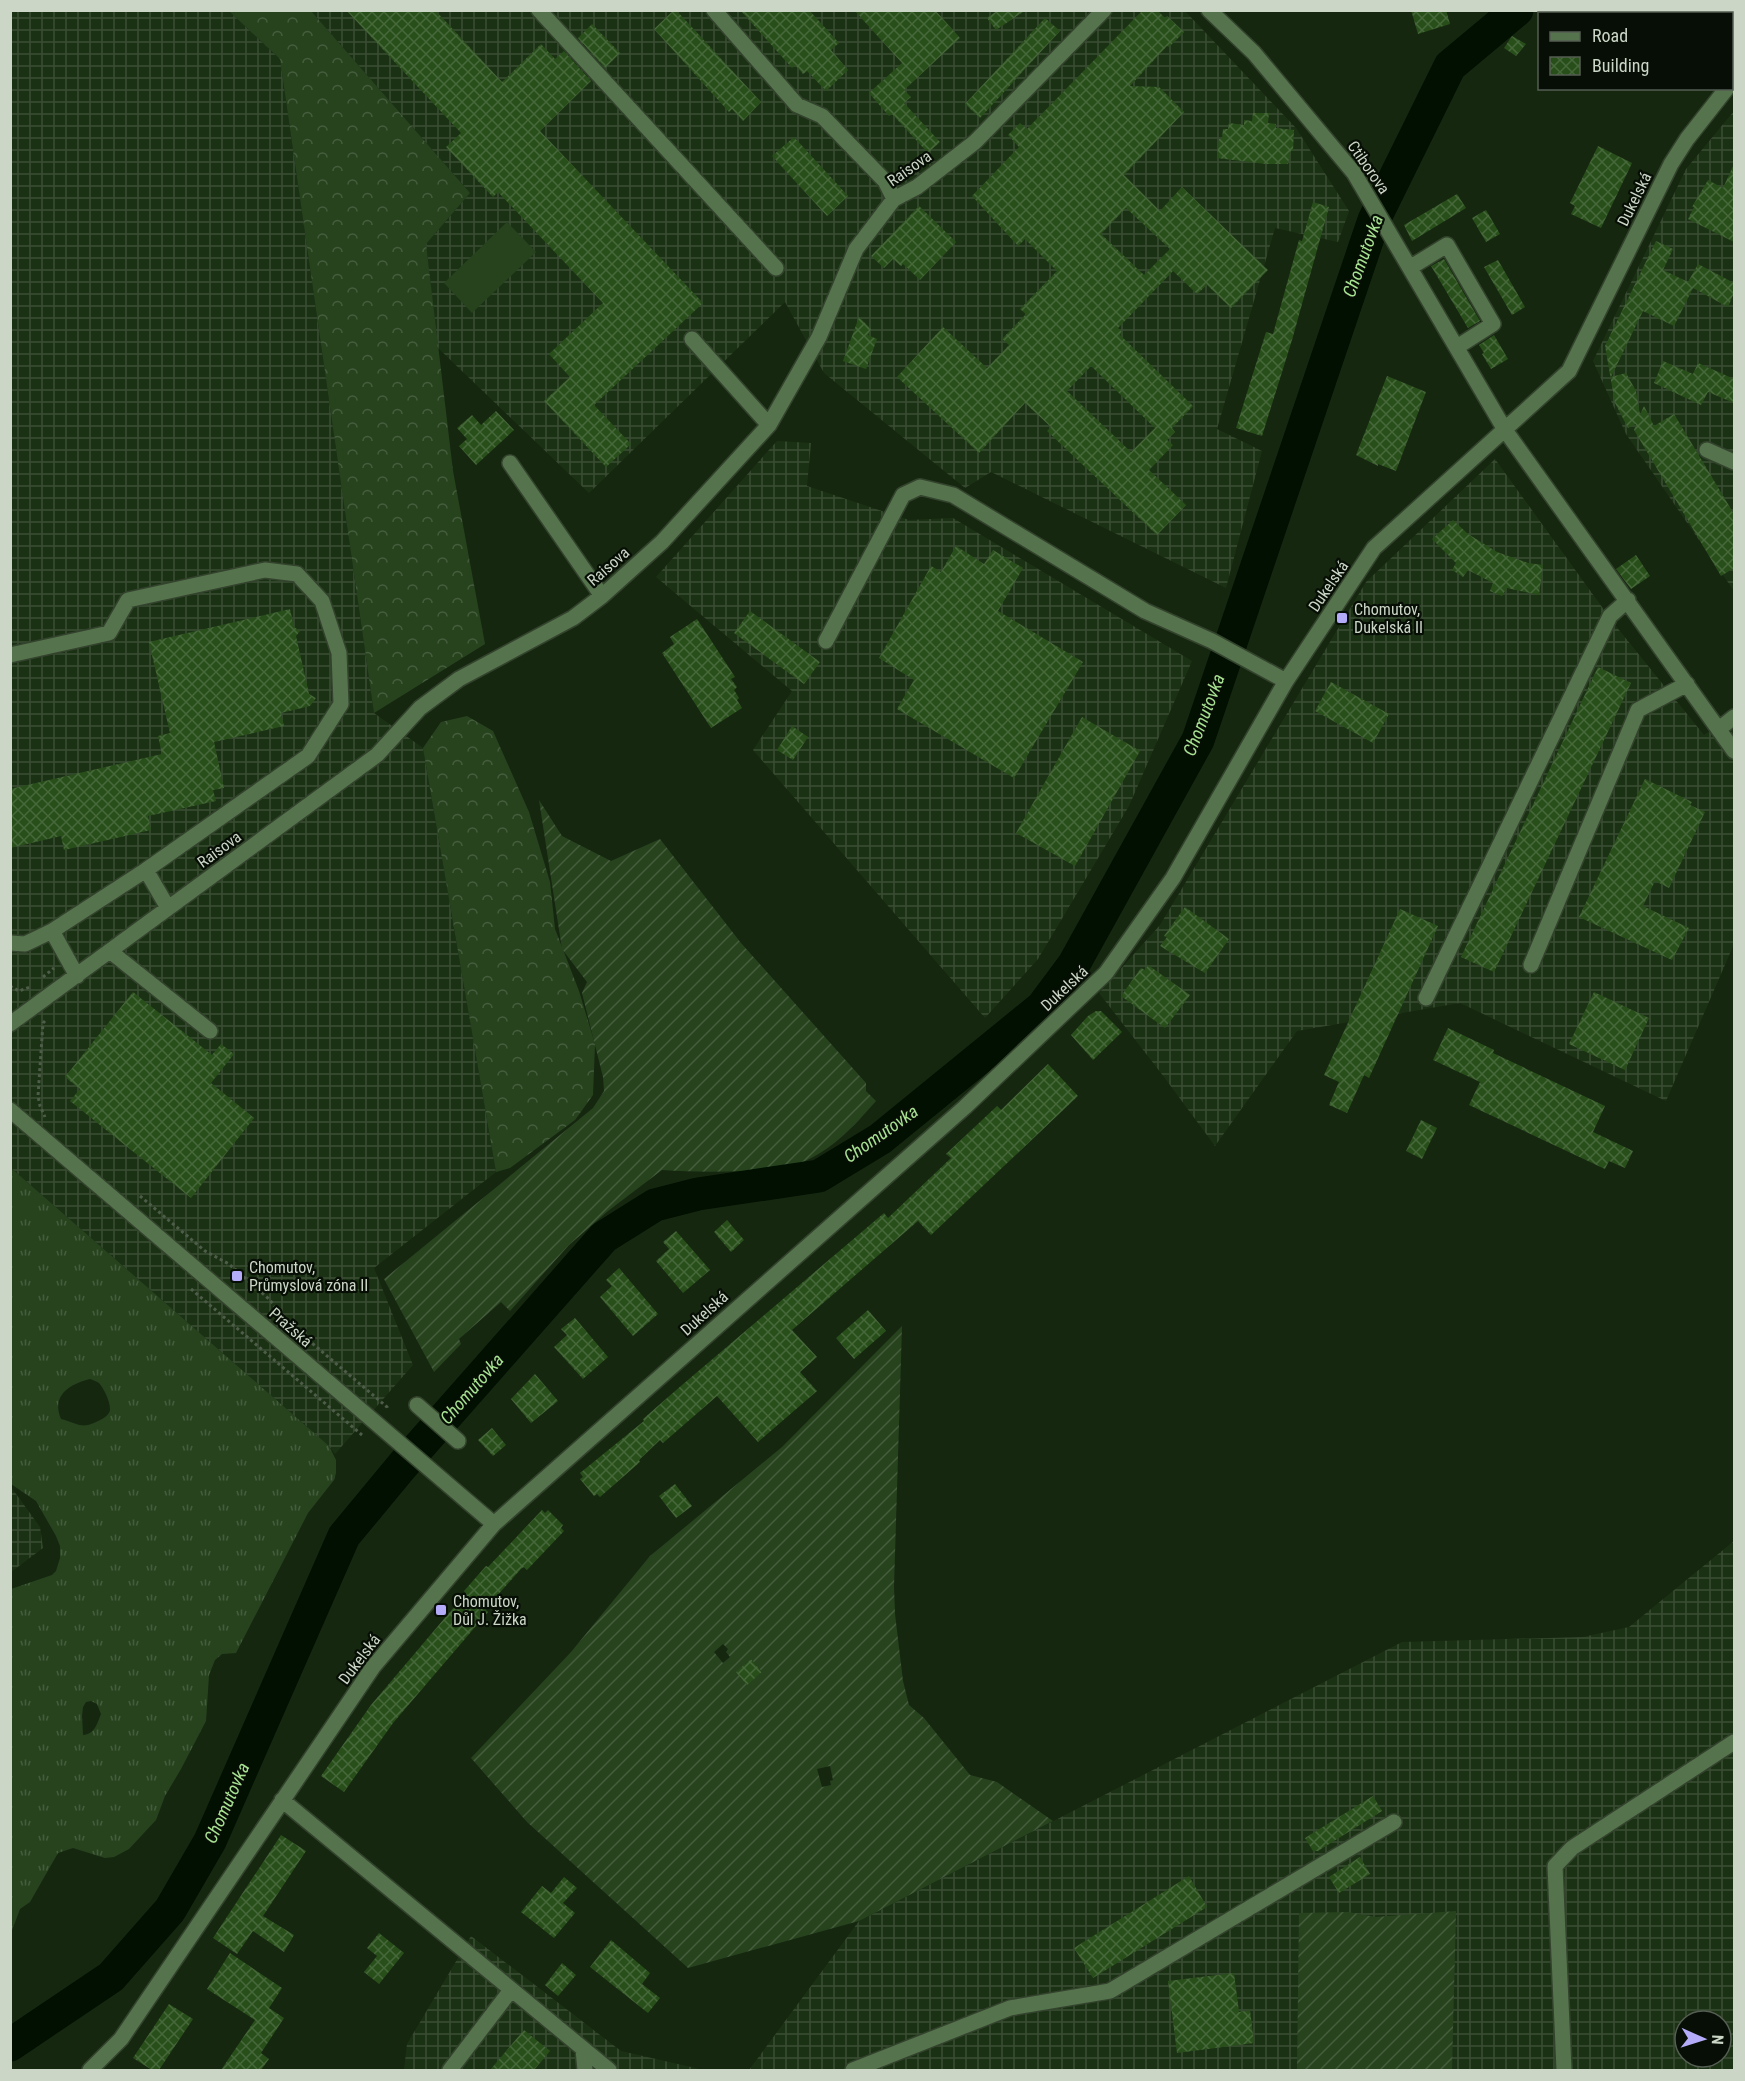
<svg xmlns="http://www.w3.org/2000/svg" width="1745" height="2081" viewBox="0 0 1745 2081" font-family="'Roboto Condensed',sans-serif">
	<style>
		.industrial { fill: url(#industrial-grid); fill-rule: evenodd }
		.grass { fill: url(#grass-tufts); fill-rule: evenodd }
		.forest { fill: url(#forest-crowns) }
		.garden { fill: url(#garden-furrows); fill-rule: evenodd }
		.pitch { fill: #27431e }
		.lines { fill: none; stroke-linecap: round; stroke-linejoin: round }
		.river { stroke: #011000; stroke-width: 33 }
		.building { fill: url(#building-cross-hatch); fill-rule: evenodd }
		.minor-casing { stroke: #33432d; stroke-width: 18 }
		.path { stroke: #4e5d49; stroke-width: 3; stroke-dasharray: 3 3; stroke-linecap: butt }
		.minor { stroke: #55734c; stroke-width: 15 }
		.poi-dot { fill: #b4acf9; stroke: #070e05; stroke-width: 2 }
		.labels { text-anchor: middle; stroke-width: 4.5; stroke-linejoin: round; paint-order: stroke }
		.street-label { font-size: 16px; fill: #cbd6c7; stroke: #070e05 }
		.poi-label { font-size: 16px; fill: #cbd6c7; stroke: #070e05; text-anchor: start }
		.water-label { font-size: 18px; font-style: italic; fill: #a7e292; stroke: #070e05 }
	</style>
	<defs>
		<pattern id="industrial-grid" width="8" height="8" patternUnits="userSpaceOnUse" patternTransform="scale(1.5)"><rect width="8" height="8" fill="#1b3114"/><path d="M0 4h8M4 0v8" fill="none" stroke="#3b4e35"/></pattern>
		<pattern id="grass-tufts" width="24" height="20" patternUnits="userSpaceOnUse" patternTransform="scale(1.5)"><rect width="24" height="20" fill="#27431e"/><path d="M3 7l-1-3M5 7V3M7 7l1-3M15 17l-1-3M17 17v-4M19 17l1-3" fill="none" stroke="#455d3d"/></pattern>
		<pattern id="forest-crowns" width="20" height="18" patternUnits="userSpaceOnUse" patternTransform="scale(1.5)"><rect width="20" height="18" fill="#27431e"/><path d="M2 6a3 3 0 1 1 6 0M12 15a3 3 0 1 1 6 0" fill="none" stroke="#455d3d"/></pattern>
		<pattern id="garden-furrows" width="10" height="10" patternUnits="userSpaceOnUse" patternTransform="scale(1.5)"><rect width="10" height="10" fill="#27431e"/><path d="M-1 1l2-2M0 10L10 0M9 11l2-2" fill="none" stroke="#455d3d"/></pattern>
		<pattern id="building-cross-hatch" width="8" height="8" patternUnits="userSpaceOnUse" patternTransform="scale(1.5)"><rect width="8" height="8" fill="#284f1a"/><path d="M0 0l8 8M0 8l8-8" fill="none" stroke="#46683a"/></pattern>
	</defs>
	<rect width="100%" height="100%" fill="#162710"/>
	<path class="industrial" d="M11,11H229L280,59L374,713L423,748L496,1172L374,1268L413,1365L335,1454L329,1446L11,1168Z
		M311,11H1185L1296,128L1349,211L1338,242L1275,228L1217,429L1262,451L1226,588L991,472L965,488L824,373L785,302L589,493L438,348L426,244L470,193Z
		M1734,111V591L1626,434L1593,361L1686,169Z
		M777,441L811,443L807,486L909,520L953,518L1192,661L1129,806L1038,959L985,1018L753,750L792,691L656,577Z
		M1495,459L1615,625L1704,735L1734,714V944L1666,1101L1460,1003L1297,1031L1215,1146L1164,1077L1099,993L1160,925L1366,582Z
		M11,1487L40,1527L43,1548L11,1572Z
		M1734,1541V2070H749L859,1921L1402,1642L1583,1637L1629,1627ZM1685,2021H1721V2057H1685Z
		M471,1936L621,2051L704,2070H404L407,2044Z"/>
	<path class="grass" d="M11,1168L329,1446L336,1460V1473L334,1480L308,1513L236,1653L222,1654L215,1660L209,1675L206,1721L181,1769L165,1796L156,1820L129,1849L114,1857L105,1858L73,1848L58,1853L30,1902L20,1909L11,1933V1589L52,1575L56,1571L60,1558V1546L56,1536L36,1501L11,1484ZM90,1379C93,1380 96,1381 99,1383C104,1388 113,1407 109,1413C105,1419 94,1423 88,1425C79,1427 70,1421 61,1419C51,1396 69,1384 90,1379ZM91,1701L97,1704L101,1714C97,1724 95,1734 83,1735L82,1716L83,1707L86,1702Z"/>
	<path class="forest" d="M229,11H311L470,193L426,244L453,471L485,644L374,713L280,59Z
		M467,716L493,731L529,812L550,882L555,929L579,991L595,1044L593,1095L575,1120L510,1168L496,1172L423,748L441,722Z"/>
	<path class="garden" d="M539,800L562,836L611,861L660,839L741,943L866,1083V1091L876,1101C854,1126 828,1155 794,1165C778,1171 761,1170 744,1171C716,1172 690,1172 662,1170L608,1211L569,1245L510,1311L501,1302L459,1339L461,1344L434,1372L384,1279L593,1108L604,1091L603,1077L582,993L587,982L562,949Z
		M902,1326L894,1586L895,1614L903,1681L909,1705L924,1718L970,1775L997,1782L1053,1821L859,1921L688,1968L527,1822L471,1758L571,1652L650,1556L782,1447ZM723,1644L728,1649L726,1652L730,1657L723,1663L714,1652ZM751,1659L762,1672L756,1677L745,1664ZM830,1766L833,1780L830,1781L831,1785L822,1787L817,1769Z
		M1456,1911L1452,2070H1297L1299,1913L1348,1912L1376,1917Z"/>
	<path class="pitch" d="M507,222L536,252L472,313L444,283Z"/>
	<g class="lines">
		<path class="river" d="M10,2045L111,1977L170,1910L210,1841L344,1536L402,1466L604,1237L655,1205L698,1194L819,1176L880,1139L1042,1007L1074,964L1198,740L1374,220L1450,66L1517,10"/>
	</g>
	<path class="building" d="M346,10H435L502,82L541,44L555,59L564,51L591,81L540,131L703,303L594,405L631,444L606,467L544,401L570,377L549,354L603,303L498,192L493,197L446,147L461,133Z
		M674,10H676L761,102L743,121L732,109L729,112L654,29Z
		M740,10H809L839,43L831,50L848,70L826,91L807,71L803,74L795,65L792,68Z
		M854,10H935L960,38L904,90L911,97L904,103L940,142L928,153L892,114L889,116L869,93L902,63Z
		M998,10H1026L996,30L987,18Z
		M1143,10H1157L1165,18L1167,16L1184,32L1169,47L1167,46L1130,86L1159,87L1184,112L1124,175L1160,211L1182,187L1268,270L1231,308L1207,285L1197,294L1173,271L1118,328L1122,332L1120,335L1193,406L1172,428L1175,432L1167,440L1173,445L1149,470L1186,505L1157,535L1047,431L1051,427L1025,403L979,453L897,377L943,327L987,368L1009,345L1002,339L1026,314L1020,309L1057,271L1025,239L1018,246L972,196L1019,147L1008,135L1020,123L1027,129ZM1126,208L1170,249L1144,275L1101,234ZM1091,366L1155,428L1131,452L1067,391Z
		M1411,10H1446L1450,24L1418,34Z
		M1045,18L1060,31L980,118L965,104Z
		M592,24L620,53L605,68L578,38Z
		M1512,36L1526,44L1516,56L1504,48Z
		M1253,113H1269L1268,123L1276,124V128L1294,130L1293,151L1291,150L1288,164H1266L1217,158L1219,139H1222L1223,129H1228L1229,123L1244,125V120L1252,121Z
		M794,137L848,196L827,216L772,156Z
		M1598,146L1632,163L1601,228L1571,214L1575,206L1570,203Z
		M1734,164V242L1688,219L1694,207H1692L1708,180L1723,188Z
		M1457,194L1466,208L1412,241L1404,225Z
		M1313,202L1329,207L1292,340L1262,436L1236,428L1266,332L1273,334L1299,240L1302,241Z
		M919,206L956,242L920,280L903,264L901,266L893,259L884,268L871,256Z
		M1486,210L1500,234L1486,242L1472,218Z
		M1656,241L1673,249L1663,270L1688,282L1698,264L1734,283V293L1728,307L1693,288L1674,326L1643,311L1611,377L1626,373L1636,391L1640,415L1644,406L1654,426L1674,414L1734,514V568L1721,576L1634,430L1636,424L1628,428L1615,403L1605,346Z
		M1444,259L1480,321L1468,328L1431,266Z
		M1498,260L1525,307L1512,315L1484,267Z
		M859,317L871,329L868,335L877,339L866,369L843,361Z
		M1494,335L1508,359L1491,369L1482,354L1484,353L1479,345Z
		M1663,361L1693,374L1698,363L1734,379V403L1708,392L1701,405L1654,383Z
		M1387,376L1426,392L1396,471L1378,464V466L1356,455Z
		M496,411L514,430L476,465L459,446L467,439L457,428L472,415L481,425Z
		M1453,520L1468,534L1497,552L1528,563L1543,565L1539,595L1507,588L1502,596L1490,591L1493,583L1468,570L1463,577L1452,570L1456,563L1432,539Z
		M956,546L984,564L993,550L1023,568L998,611L1083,662L1014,778L897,709L914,680L879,658L931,566L941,572Z
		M1636,555L1650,576L1631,589L1616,569Z
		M290,609L294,627L300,631L296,636L309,694L316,698L310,706L281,713L284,726L214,742L224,788L213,790L216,801L148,816L151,830L64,850L61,836L10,848V789L162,754L158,736L170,733L149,642Z
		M750,611L820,662L804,684L734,633Z
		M697,619L735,677L731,679L737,687L734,690L739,698L737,700L742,708L711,728L662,653L674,644L670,637Z
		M1598,667L1631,683L1494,972L1461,957Z
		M1331,682L1389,714L1373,743L1315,711Z
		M1082,717L1140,751L1075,866L1016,833Z
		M792,726L808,737L793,760L777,750Z
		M1645,779L1692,802L1690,805L1705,812L1669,888L1655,881L1643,906L1689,928L1672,960L1579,917Z
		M1185,907L1229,939L1205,973L1160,946L1167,937L1164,936Z
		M1400,909L1438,926L1369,1078L1364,1075L1347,1113L1329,1105L1339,1082L1324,1075Z
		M1148,965L1190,995L1165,1028L1121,996L1141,968L1145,970Z
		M133,992L212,1055L221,1044L234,1054L211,1083L254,1118L191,1198L70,1101L80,1089L65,1077Z
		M1594,992L1649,1018L1625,1070L1569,1044Z
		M1096,1011H1101L1122,1032L1093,1060L1071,1035L1088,1016Z
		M1448,1028L1494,1050L1493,1053L1605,1106L1593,1132L1633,1151L1625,1168L1609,1161L1605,1169L1469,1105L1480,1082L1433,1060Z
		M1048,1064L1078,1096L931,1235L918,1221L792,1330L817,1357L800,1372L817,1391L758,1442L717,1396L663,1443L660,1440L639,1460L640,1462L600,1497L597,1494L594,1496L580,1479L583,1477L580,1473L644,1421L643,1419L682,1385L884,1213L888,1218L951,1158L946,1154L997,1106L1001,1110Z
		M1421,1120L1437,1128L1422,1159L1406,1151Z
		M727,1220L744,1240L731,1252L714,1232Z
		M676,1231L710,1270L683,1293L656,1261L669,1249L663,1242Z
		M619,1268L658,1314L633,1336L600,1297L612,1286L606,1280Z
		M868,1310L886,1331L854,1359L836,1338Z
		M575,1318L608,1357L583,1379L554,1347L567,1335L561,1329Z
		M535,1374L558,1401L531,1423L511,1399Z
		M492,1428L506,1445L493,1456L478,1440Z
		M675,1484L692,1506L676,1518L659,1496Z
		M542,1510L545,1513L548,1510L563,1525L561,1528L564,1531L527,1570L524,1567L521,1569L485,1609L488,1612L393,1723L344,1792L321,1776L371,1705L466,1593L464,1591L486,1566L488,1567Z
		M751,1659L762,1672L747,1685L736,1672Z
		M1373,1796L1382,1811L1318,1851H1313L1305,1838Z
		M281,1835L306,1851L263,1916L294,1935L284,1952L253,1931L237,1954L213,1938Z
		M1360,1857L1370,1874L1339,1893L1329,1877Z
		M1189,1876L1207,1907L1093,1978L1074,1948Z
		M564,1877L577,1888L563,1903L575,1913L554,1938L521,1912L542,1886L551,1893Z
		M379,1933L404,1953L379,1984L364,1972L377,1956L367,1948Z
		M611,1940L650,1973L642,1984L660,1998L648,2013L590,1967Z
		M230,1953L282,1988L269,2008L284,2018L261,2053L269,2059L261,2070H221L255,2020L207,1989Z
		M562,1963L576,1975L558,1996L545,1985Z
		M1234,1973L1239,2012L1250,2010L1254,2043L1177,2053L1168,1981Z
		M169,2004L193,2019L159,2070H152L133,2058Z
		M524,2030L550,2051L534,2070H490Z"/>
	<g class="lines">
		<defs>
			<path id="minor" d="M539,10L776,268
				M714,10L797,105L822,116L885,181L894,199
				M1209,10L1254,53L1354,173L1505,430L1734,751
				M1411,267L1447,245L1493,324L1457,347
				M692,339L769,425
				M1707,450L1734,462
				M510,463L602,596
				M826,641L903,495L920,487L953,495L1145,611L1212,641L1286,681
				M10,655L109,633L128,600L265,570L297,574L322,601L339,653L341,704L308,756L146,870L52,931L77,976
				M1719,729L1734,717
				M146,870L168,908
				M10,943L25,944L52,931
				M111,952L210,1031
				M1531,965L1638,710L1687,684
				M1426,998L1610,616L1628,600
				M10,1024L377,755L420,708L459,679L573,618L602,596L662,542L769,425L819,337L856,249L894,199L917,187L975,142L1104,10
				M10,1110L494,1524
				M417,1405L458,1441
				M282,1800L609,2070
				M583,2049L585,2070
				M90,2070L121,2039L373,1667L494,1524L965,1107L1106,973L1173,878L1286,681L1374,548L1569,371L1671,164L1687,139L1727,88
				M450,2070L511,1990
				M853,2070L1010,2008L1110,1991L1394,1822
				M1564,2070L1555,1866L1572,1848L1734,1742"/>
		</defs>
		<use href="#minor" class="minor-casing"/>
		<path class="path" d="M43,977L54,968
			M10,986L19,991L30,987
			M45,1021L43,1023L38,1096L40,1106L45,1117
			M140,1196L205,1251L229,1264L270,1300L286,1321L387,1407L388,1410
			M191,1289L362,1435"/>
		<use href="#minor" class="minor"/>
	</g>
	<g class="poi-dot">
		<rect x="1336" y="612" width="12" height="12" rx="3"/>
		<rect x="231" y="1270" width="12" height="12" rx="3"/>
		<rect x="435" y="1604" width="12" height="12" rx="3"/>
	</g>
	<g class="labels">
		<g class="street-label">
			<text transform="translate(1369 167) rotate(55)" y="6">Ctiborova</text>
			<text transform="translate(909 168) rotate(-35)" y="6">Raisova</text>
			<text transform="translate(1634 199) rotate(-64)" y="6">Dukelská</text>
			<text transform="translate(608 566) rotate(-41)" y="6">Raisova</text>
			<text transform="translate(1328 586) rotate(-56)" y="6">Dukelská</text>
			<text transform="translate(219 849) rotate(-36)" y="6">Raisova</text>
			<text transform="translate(1064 988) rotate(-43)" y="6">Dukelská</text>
			<text transform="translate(704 1313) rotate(-42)" y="6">Dukelská</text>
			<text transform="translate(291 1327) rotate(41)" y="6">Pražská</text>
			<text transform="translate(359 1659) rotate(-53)" y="6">Dukelská</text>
		</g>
		<g class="poi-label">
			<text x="1354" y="615">Chomutov,<tspan x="1354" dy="18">Dukelská II</tspan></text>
			<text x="249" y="1273">Chomutov,<tspan x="249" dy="18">Průmyslová zóna II</tspan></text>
			<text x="453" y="1607">Chomutov,<tspan x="453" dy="18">Důl J. Žižka</tspan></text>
		</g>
		<g class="water-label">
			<text transform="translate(1363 256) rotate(-70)" y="6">Chomutovka</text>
			<text transform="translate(1204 715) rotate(-69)" y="6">Chomutovka</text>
			<text transform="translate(881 1134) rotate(-35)" y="6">Chomutovka</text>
			<text transform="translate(472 1389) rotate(-49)" y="6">Chomutovka</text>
			<text transform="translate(227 1803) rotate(-66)" y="6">Chomutovka</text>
		</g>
	</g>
	<rect width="1745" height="2081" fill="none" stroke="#cbd6c7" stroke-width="24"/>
	<rect x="1538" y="12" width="195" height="78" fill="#070e05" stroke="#555e53" stroke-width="1.5"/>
	<rect x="1550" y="32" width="30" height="9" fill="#55734c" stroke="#555e53" stroke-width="1.5"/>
	<text x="1592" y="42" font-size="18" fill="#cbd6c7">Road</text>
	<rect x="1550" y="57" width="30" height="18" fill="url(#building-cross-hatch)" stroke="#555e53" stroke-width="1.5"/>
	<text x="1592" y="72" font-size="18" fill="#cbd6c7">Building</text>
	<g transform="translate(1703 2039) rotate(93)"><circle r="28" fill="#070e05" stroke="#555e53" stroke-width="1.5"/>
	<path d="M0-4.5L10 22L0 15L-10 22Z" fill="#b4acf9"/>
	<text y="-9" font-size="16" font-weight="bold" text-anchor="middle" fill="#cbd6c7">N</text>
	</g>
</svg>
